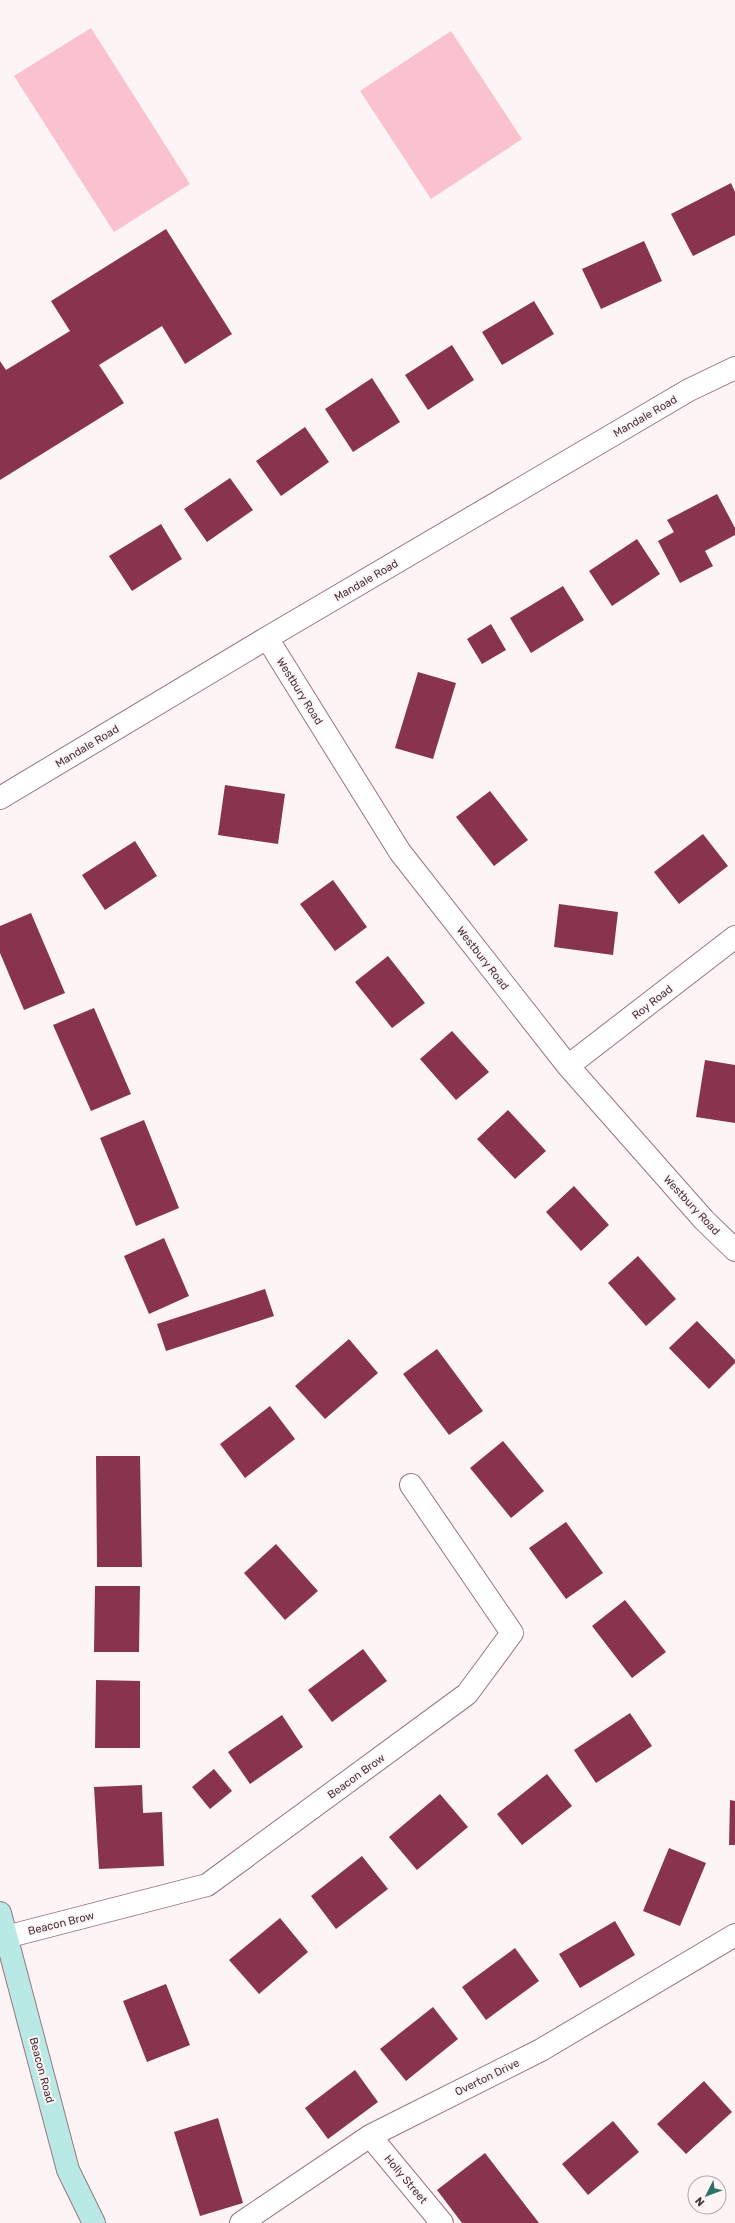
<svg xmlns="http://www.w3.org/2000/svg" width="735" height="2223" viewBox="0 0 735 2223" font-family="Rubik,sans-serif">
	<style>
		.green { fill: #f9c2ce }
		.building { fill: #89344f }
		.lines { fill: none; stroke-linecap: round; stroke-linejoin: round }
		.street-casing { stroke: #9b757e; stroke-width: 24 }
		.secondary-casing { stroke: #9b757e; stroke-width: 24 }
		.street { stroke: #fff; stroke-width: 22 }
		.secondary { stroke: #b9e9e4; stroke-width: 22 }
		.labels { text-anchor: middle; stroke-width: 4; stroke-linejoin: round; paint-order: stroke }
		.street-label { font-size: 11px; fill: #47363a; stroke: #fdf4f6 }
	</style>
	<rect width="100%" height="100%" fill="#fdf4f6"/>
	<path class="green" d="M91,28L190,184L114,232L14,76Z
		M451,31L522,139L431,199L360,91Z"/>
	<path class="building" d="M731,183L735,192V235L693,256L671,214Z
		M166,229L232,334L185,364L162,326L99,365L124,403L0,480V361L6,370L70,331L51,301Z
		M644,241L662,281L601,309L582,269Z
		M534,301L554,334L502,365L482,332Z
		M452,345L474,380L428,410L405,375Z
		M372,378L400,422L353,452L325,409Z
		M305,427L329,462L281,496L256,461Z
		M230,478L253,510L207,542L184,509Z
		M717,494L735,528V535L705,551L713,566L680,583L658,541L674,532L667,520Z
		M161,524L182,559L132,591L109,556Z
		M637,539L660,574L612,606L589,571Z
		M563,586L584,620L531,653L510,618Z
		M491,624L506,650L482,664L467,639Z
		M418,672L456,683L433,759L395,748Z
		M225,785L285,794L278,844L218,835Z
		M490,791L528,840L494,866L456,817Z
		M703,834L728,866L679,904L654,872Z
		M135,841L157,876L105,910L82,875Z
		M333,880L367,927L335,951L300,904Z
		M559,904L618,912L613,955L554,947Z
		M31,913L65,993L24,1010L0,953V926Z
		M388,956L425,1003L392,1028L355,982Z
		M94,1008L131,1094L91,1111L53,1025Z
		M452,1031L489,1072L456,1100L420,1059Z
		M705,1060L735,1065V1123L696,1117Z
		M508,1110L546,1151L515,1179L477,1139Z
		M144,1120L179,1208L136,1226L100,1138Z
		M574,1186L609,1225L581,1251L546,1212Z
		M164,1238L189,1296L149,1314L124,1256Z
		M638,1256L676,1299L646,1326L608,1283Z
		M265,1289L274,1316L166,1351L157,1324Z
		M697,1321L735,1360V1363L709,1389L669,1348Z
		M349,1339L378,1373L325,1419L295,1386Z
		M437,1349L483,1411L449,1435L403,1374Z
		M270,1406L295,1439L245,1478L220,1444Z
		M503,1441L544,1491L511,1518L470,1468Z
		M96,1456H140L142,1567H97Z
		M566,1522L603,1573L566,1599L529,1548Z
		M276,1544L318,1591L285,1620L244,1573Z
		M95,1586H140L139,1652H94Z
		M625,1600L666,1652L632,1678L592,1626Z
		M363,1649L387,1681L332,1722L308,1690Z
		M96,1680L140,1681V1748H95Z
		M630,1713L652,1746L596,1783L574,1750Z
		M282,1715L303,1747L250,1784L228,1752Z
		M214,1769L232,1791L210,1809L192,1787Z
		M547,1774L572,1806L522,1845L497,1814Z
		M142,1785L143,1813L162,1812L164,1866L99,1869L94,1787Z
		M440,1794L468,1827L417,1870L389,1837Z
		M730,1800L735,1801V1845H729Z
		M669,1848L706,1863L680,1926L643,1911Z
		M362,1856L388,1889L336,1929L311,1896Z
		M280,1918L308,1952L259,1994L229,1960Z
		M615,1921L635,1955L580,1988L559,1954Z
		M515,1948L539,1981L486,2020L462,1987Z
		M166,1984L190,2045L147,2062L123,2001Z
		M433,2007L458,2039L406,2081L380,2049Z
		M355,2070L378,2102L328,2139L305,2108Z
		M704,2081L732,2112L686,2154L657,2124Z
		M218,2118L243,2203L200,2216L174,2132Z
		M613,2121L639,2152L588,2195L562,2164Z
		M485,2153L539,2223H462L437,2190Z"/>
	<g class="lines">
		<defs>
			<path id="street" d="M267,638L400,852L568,1066L704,1220L735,1250
				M0,798L267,638L689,390L735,368
				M568,1066L735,937
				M6,1937L207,1885L467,1694L512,1633L411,1485
				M370,2136L442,2223
				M241,2223L370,2136L541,2050L735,1935"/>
			<path id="secondary" d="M0,1913L68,2170L94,2223"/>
		</defs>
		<use href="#street" class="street-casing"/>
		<use href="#secondary" class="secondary-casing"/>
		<use href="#street" class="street"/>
		<use href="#secondary" class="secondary"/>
	</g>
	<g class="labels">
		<g class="street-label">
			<text transform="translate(645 416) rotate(-30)" y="4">Mandale Road</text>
			<text transform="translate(366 580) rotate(-30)" y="4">Mandale Road</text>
			<text transform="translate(300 691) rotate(58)" y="4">Westbury Road</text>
			<text transform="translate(87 746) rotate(-31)" y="4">Mandale Road</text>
			<text transform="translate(483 958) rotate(52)" y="4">Westbury Road</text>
			<text transform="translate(652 1002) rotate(-38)" y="4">Roy Road</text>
			<text transform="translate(692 1205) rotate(47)" y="4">Westbury Road</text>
			<text transform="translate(356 1776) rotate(-36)" y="4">Beacon Brow</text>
			<text transform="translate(61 1923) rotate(-14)" y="4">Beacon Brow</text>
			<text transform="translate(42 2070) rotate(75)" y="4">Beacon Road</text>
			<text transform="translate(487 2077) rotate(-26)" y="4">Overton Drive</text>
			<text transform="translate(406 2179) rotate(50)" y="4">Holly Street</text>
		</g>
	</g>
	<g transform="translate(707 2195) rotate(228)"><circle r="19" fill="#fdf4f6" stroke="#b4a8ab"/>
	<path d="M0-3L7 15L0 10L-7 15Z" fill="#2c7267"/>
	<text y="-6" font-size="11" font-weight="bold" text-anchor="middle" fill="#47363a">N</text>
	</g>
</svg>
